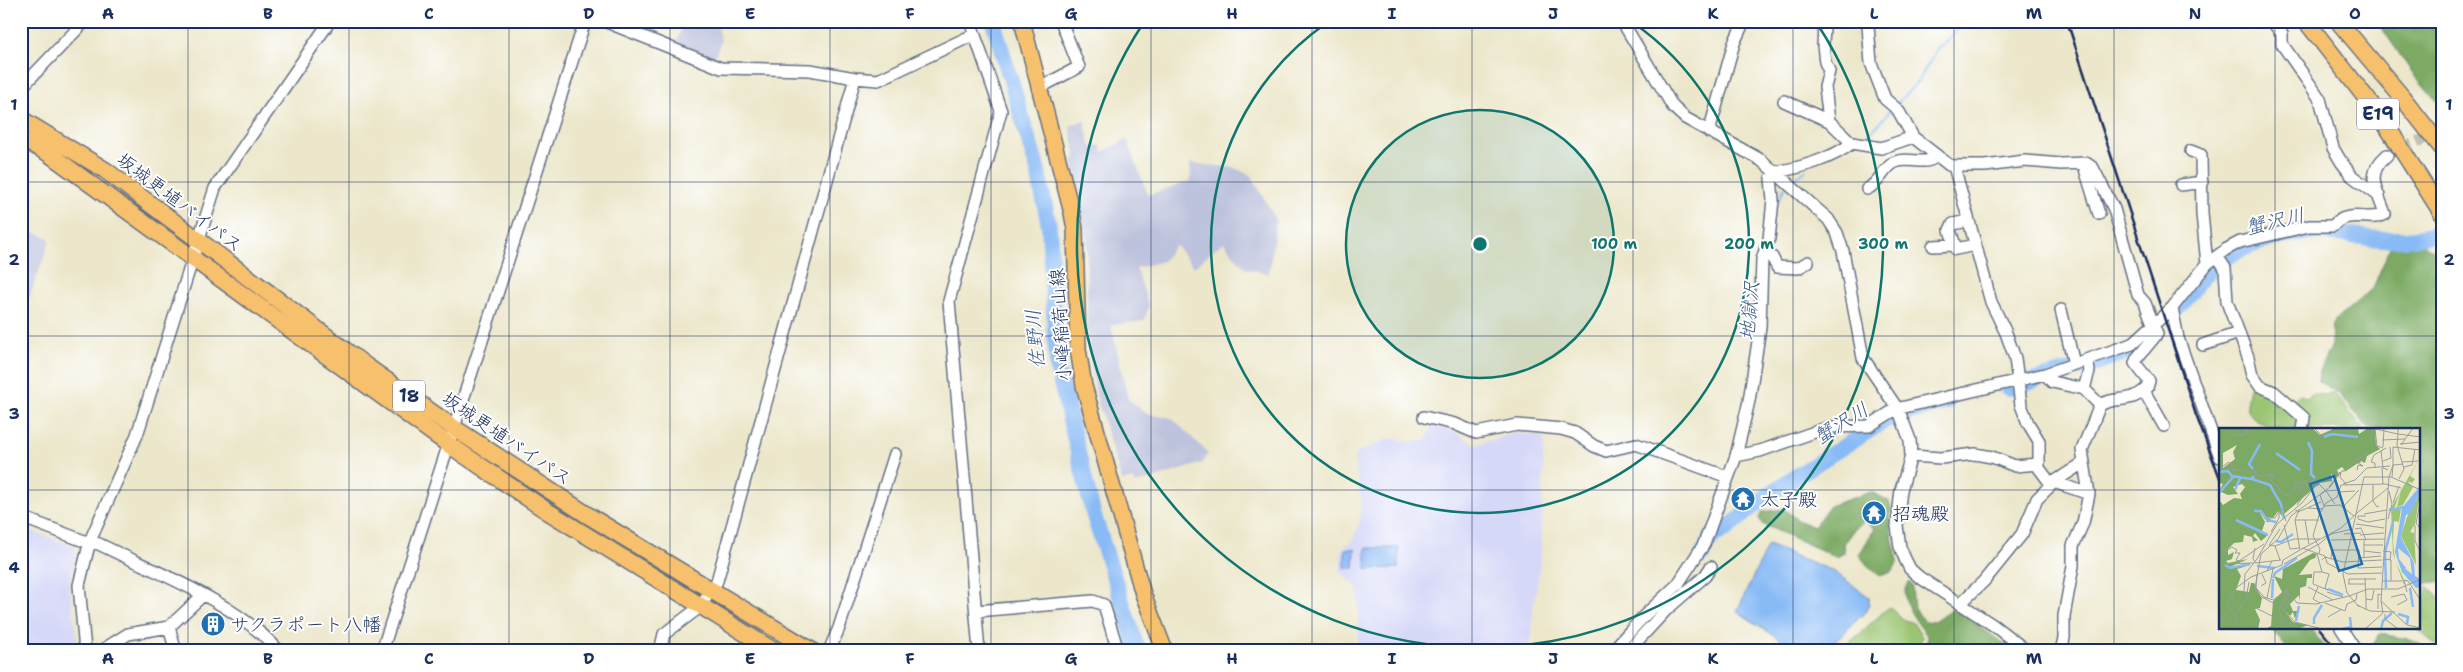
<svg xmlns="http://www.w3.org/2000/svg" width="2463" height="672" viewBox="0 0 2463 672" font-family="'Shantell Sans','Klee One',sans-serif">
	<style>
		.built { fill: #d6d8f8 }
		.industrial { fill: #bec3dd }
		.green { fill: #9bc572; stroke: #5b7a68 }
		.forest { fill: #7caa64; stroke: #4c6c61 }
		.water { fill: #88baf5; stroke: #5274aa }
		.lines { fill: none; stroke-linecap: round; stroke-linejoin: round }
		.stream { stroke: #88baf5; stroke-width: 2.5 }
		.river { stroke: #88baf5; stroke-width: 16 }
		.minor-tunnel { stroke: #c2c2b5; stroke-width: 11; stroke-dasharray: 11 5.5; stroke-linecap: butt }
		.minor-casing { stroke: #646f84; stroke-width: 14 }
		.major-casing { stroke: #646f84; stroke-width: 18 }
		.highway-casing { stroke: #646f84; stroke-width: 19 }
		.minor { stroke: #fff; stroke-width: 11 }
		.major { stroke: #f7c06c; stroke-width: 15 }
		.highway { stroke: #f7c06c; stroke-width: 16 }
		.rail { stroke: #1b2f5e; stroke-width: 2.5 }
		.grid { fill: none; stroke: #1b2f5e; stroke-width: 1; stroke-opacity: 0.55 }
		.ring { fill: none; stroke: #0f766e; stroke-width: 2.5 }
		.labels { text-anchor: middle; stroke-width: 4; stroke-linejoin: round; paint-order: stroke }
		.shield { fill: #fff; stroke: #5f6d8e; stroke-width: 1 }
		.shield-label { font-size: 18px; font-weight: bold; fill: #1b2f5e }
		.street-label { font-size: 19px; fill: #1b2f5e; stroke: #fff }
		.poi-label { font-size: 19px; fill: #1b2f5e; stroke: #fff; text-anchor: start }
		.water-label { font-size: 20px; font-style: italic; fill: #3c598b; stroke: #fff }
		.inset-river { fill: none; stroke: #88baf5; stroke-width: 2.5 }
		.inset-road { fill: none; stroke: #989d9f; stroke-width: 1 }
		.view { fill: #1f6fb2; fill-opacity: 0.15; stroke: #1f6fb2; stroke-width: 2.5 }
		.inset-edge { fill: none; stroke: #1b2f5e; stroke-width: 2.5 }
		.centre { fill: #0f766e; stroke: #fff; stroke-width: 2.5 }
		.ring-label { font-size: 15px; text-anchor: middle; font-weight: bold; fill: #0f766e; stroke: #fff; stroke-width: 4; stroke-linejoin: round; paint-order: stroke }
		.neatline { fill: none; stroke: #1b2f5e; stroke-width: 2 }
		.grid-label { font-size: 16px; text-anchor: middle; font-weight: bold; fill: #1b2f5e }
	</style>
	<rect width="100%" height="100%" fill="#fff"/>
	<filter id="ink" filterUnits="userSpaceOnUse"><feTurbulence type="fractalNoise" baseFrequency=".02" numOctaves="2"/><feDisplacementMap in="SourceGraphic" scale="10" xChannelSelector="R" yChannelSelector="G"/><feConvolveMatrix kernelMatrix="1 2 1 2 8 2 1 2 1" color-interpolation-filters="sRGB"/></filter>
	<filter id="wash" filterUnits="userSpaceOnUse"><feTurbulence type="fractalNoise" baseFrequency=".0096" numOctaves="4" result="noise"/><feDisplacementMap in="SourceGraphic" scale="20" xChannelSelector="R" yChannelSelector="G"/><feGaussianBlur stdDeviation="1.12" result="paint"/><feColorMatrix in="noise" values="0 0 0 0 0 0 0 0 0 0 0 0 0 0 0 0 0 1.4 0 .05"/><feComposite in="paint" operator="in"/></filter>
	<g filter="url(#wash)">
		<rect width="100%" height="100%" fill="#ece7cb"/>
		<path class="built" d="M1432,426L1452,431L1475,444L1518,433L1544,437L1541,560L1533,609L1532,636L1527,651H1358V590L1350,580L1340,572L1341,550L1353,540L1360,521L1361,500L1354,459L1357,453L1389,438L1413,442L1426,440Z
			M21,528L74,546L77,552L69,583L79,651H21Z"/>
		<path class="industrial" d="M684,21H717L721,41L714,59L677,42Z
			M1084,120L1091,147L1100,145L1103,152L1127,139L1148,195L1191,181L1190,163L1235,168L1252,176L1276,221L1269,274L1245,268L1223,242L1194,267L1175,245L1163,261L1136,268L1149,306L1144,321L1111,325L1128,399L1147,414L1172,418L1208,453L1203,463L1136,484L1134,479L1122,481L1097,399L1091,366L1087,333V242L1073,175L1075,174L1072,160L1076,158L1070,126Z
			M21,227L49,238L50,241L21,319Z"/>
		<path class="green" d="M2251,379L2300,419L2299,429C2282,429 2248,427 2247,403C2246,396 2250,387 2251,379Z
			M2333,392L2364,429H2305L2290,402L2299,394L2307,398L2312,394L2324,395Z
			M2428,587L2442,599V650L2416,628H2419V616Z
			M1889,607L1902,619L1913,623L1922,637L1918,651H1856L1846,646Z"/>
		<path class="forest" d="M2377,21H2442V107L2411,71Z
			M2421,243L2442,257V581L2419,584V430L2369,429L2338,393L2318,381L2319,371L2331,345L2332,323L2373,288L2391,245Z
			M1871,492L1889,501L1891,507L1890,528L1898,561L1892,572L1880,576L1868,566L1859,555L1875,528L1864,521L1855,528L1843,544L1844,553L1837,557L1762,524L1759,518L1762,512L1784,509L1799,521L1814,527L1829,506Z
			M1909,582L1912,585L1914,609L1925,621L1934,622L1954,608L2014,651H1923L1928,637C1919,624 1896,599 1909,582Z
			M2271,628H2310L2328,651H2289Z
			M2380,634L2408,639L2434,651H2375L2372,646Z"/>
		<path class="water" d="M1768,545L1833,571L1869,597V605L1865,612L1825,651H1797L1737,611Z
			M1399,548V568L1366,569V548Z
			M1345,549H1355L1354,568H1345Z"/>
		<g class="lines">
			<path class="stream" d="M1896,105L1918,81L1937,50L1967,21
				M1864,140L1892,109
				M1791,181L1805,171
				M1778,202L1785,187
				M2436,233L2442,229
				M1713,535L1717,525"/>
			<path class="river" d="M993,21L1038,171L1049,226L1057,366L1093,513L1138,651
				M2177,309C2188,297 2197,282 2209,271C2234,245 2294,229 2330,233C2364,237 2402,245 2436,233
				M2008,388L2091,365L2134,349L2149,336
				M1702,555L1713,535L1726,530L1757,503L1793,478L1891,417L1947,402
				M1620,651L1663,606"/>
		</g>
	</g>
	<g filter="url(#ink)">
		<g class="lines">
			<path class="minor-tunnel" d="M2387,155L2437,133"/>
			<defs>
				<path id="minor" d="M604,21L721,68L810,70L855,78L878,80L973,35
					M970,21L1001,111L949,301L979,651
					M1622,21L1673,107L1685,118L1761,160L1828,219L1837,233L1843,251L1863,358L1899,411L1910,440L1911,456L1901,490L1897,526L1900,547L1905,559L1910,569L1919,577L1993,625L2027,651
					M1819,21L1824,27L1823,45L1825,62L1829,71L1825,87L1829,121L1852,143
					M1870,21L1868,26L1871,63L1885,99L1898,110L1913,137
					M2272,21L2282,34V44L2320,99L2333,148L2342,163L2352,176L2379,196
					M21,88L85,21
					M1039,88L1079,67L1061,21
					M1784,101L1829,121
					M1709,132L1734,43L1744,21
					M2191,151L2201,155L2202,214L2207,264
					M2086,163L2085,169L2099,214
					M1954,166L1991,302L2006,333L2015,358L2021,405L2028,423L2039,441V468L2048,480L2089,494
					M2181,185L2202,182
					M1867,189C1880,183 1883,168 1895,162C1910,156 1924,167 1937,156
					M1968,221L1953,224L1950,230L1956,249L1975,245
					M1933,246L1953,245
					M1764,254L1772,257L1777,267L1798,268L1808,262
					M2217,256L2225,268L2227,302L2239,333
					M2172,308L2178,338L2220,457
					M2061,310L2074,364
					M2203,345L2239,333L2248,357L2252,375L2260,386L2274,392L2304,418L2302,430
					M2045,374L2052,382L2084,389L2100,405
					M2084,389L2089,371L2087,360
					M2144,391L2164,426
					M1424,417L1455,424L1476,433L1517,425L1561,429L1575,433L1594,446L1606,451L1636,444L1728,477
					M1736,456L1760,451L1829,427L1869,426L1896,409L2045,374L2132,344L2172,308L2207,264L2225,250L2240,242L2309,226H2333C2347,208 2371,223 2385,214C2377,189 2364,175 2387,155
					M1911,456L1941,458L1975,454L1992,457L2015,466L2038,464
					M21,520H29L84,541L99,544C159,574 234,601 279,651
					M1961,603L1984,581L2022,534L2037,499L2054,482L2083,463
					M976,611L1093,601L1104,605L1118,651
					M169,627L174,645L173,651
					M2341,628L2356,651
					M85,651L79,585L90,541L137,435L215,188L330,21
					M101,651L128,634L169,627L202,596
					M382,651L585,21
					M660,651L664,634L700,607L717,581L855,78
					M829,651L839,628L895,454
					M1612,651L1644,616L1678,584L1704,544L1736,456L1749,401L1760,328L1762,259L1769,239L1773,200L1771,178L1775,172C1800,168 1832,159 1852,143L1881,148L1913,137L1949,165L1954,166H1985L2025,161L2061,164L2086,163L2093,168L2114,209L2138,295L2145,303L2157,334L2137,358L2135,363L2149,381L2147,388C2129,405 2116,395 2100,405L2082,450L2089,494L2083,523L2073,546V566L2064,616V638L2061,651
					M1628,651L1666,610L1705,576L1711,567"/>
				<path id="major" d="M1022,21L1072,213L1075,229L1078,349L1084,386L1143,594L1165,651"/>
				<path id="highway" d="M2306,21L2381,117L2442,213
					M2338,21L2402,97L2442,148
					M21,119L105,170L366,366L454,428L589,516L812,651
					M21,138L48,153L448,444L547,511L774,651"/>
			</defs>
			<use href="#minor" class="minor-casing"/>
			<use href="#major" class="major-casing"/>
			<use href="#highway" class="highway-casing"/>
			<use href="#minor" class="minor"/>
			<use href="#major" class="major"/>
			<use href="#highway" class="highway"/>
			<path class="rail" d="M2067,21L2196,415L2220,478
				M2319,628L2338,651"/>
		</g>
	</g>
	<path class="grid" d="M188,21V651M349,21V651M509,21V651M670,21V651M830,21V651M991,21V651M1151,21V651M1312,21V651M1472,21V651M1633,21V651M1793,21V651M1954,21V651M2114,21V651M2275,21V430M21,182H2442M21,336H2442M21,490H2220M2419,490H2442M2275,628V651"/>
	<circle cx="1480" cy="244" r="134" fill="#0f766e" fill-opacity=".12"/>
	<g class="ring">
		<circle cx="1480" cy="244" r="134"/>
		<path d="M1632 22A269 269 0 1 1 1328 22"/>
		<path d="M1816 22A403 403 0 1 1 1144 22"/>
	</g>
	<defs>
		<symbol id="temple-disc" viewBox="-11 -11 22 22"><circle r="9.5" fill="#1f6fb2" stroke="#fff"/><path d="M0-6L5-2H3V0L6.5 2.5H4V6H1.5V3h-3V6H-4V2.5H-6.5L-3 0V-2H-5Z" fill="#fff"/></symbol>
		<symbol id="building-disc" viewBox="-11 -11 22 22"><circle r="9.5" fill="#1f6fb2" stroke="#fff"/><path d="M-4-6H4V6H1V3H-1V6H-4ZM-2.5-4.3h1.7v1.8h-1.7ZM.8-4.3h1.7v1.8H.8ZM-2.5-1h1.7V.8h-1.7ZM.8-1h1.7V.8H.8Z" fill="#fff"/></symbol>
	</defs>
	<g fill-rule="evenodd">
		<use href="#temple-disc" x="1729" y="485" width="28" height="28"/>
		<use href="#temple-disc" x="1860" y="499" width="28" height="28"/>
		<use href="#building-disc" x="199" y="610" width="28" height="28"/>
	</g>
	<g class="labels">
		<g class="shield">
			<rect x="2357" y="98.5" width="42" height="31" rx="4"/>
			<rect x="393" y="380.5" width="32" height="31" rx="4"/>
		</g>
		<g class="shield-label">
			<text x="2378" y="120">E19</text>
			<text x="409" y="402">18</text>
		</g>
		<g class="street-label">
			<text transform="translate(180 202) rotate(37)" y="7">坂城更埴バイパス</text>
			<text transform="translate(1060 325) rotate(-94)" y="7">小峰稲荷山線</text>
			<text transform="translate(507 438) rotate(34)" y="7">坂城更埴バイパス</text>
		</g>
		<g class="poi-label">
			<text x="1760" y="506">太子殿</text>
			<text x="1892" y="520">招魂殿</text>
			<text x="230" y="631">サクラポート八幡</text>
		</g>
		<g class="water-label">
			<text transform="translate(2275 221) rotate(-13)" y="7">蟹沢川</text>
			<text transform="translate(1749 311) rotate(-85)" y="7">地獄沢</text>
			<text transform="translate(1035 339) rotate(-95)" y="7">佐野川</text>
			<text transform="translate(1841 423) rotate(-32)" y="7">蟹沢川</text>
		</g>
	</g>
	<g transform="translate(2219 428)">
		<rect width="201" height="201" fill="#ece7cb"/>
		<path d="M201,29L191,48L196,51L193,55L188,53L194,59L184,77L178,79L182,62L175,81L182,80L180,94L175,93L174,114L176,132L185,152V157L174,126L172,80ZM201,66L196,96L191,104L195,105L197,137L182,108L188,89Z" fill="#9bc572"/>
		<path d="M0,0H93L101,7L117,0H139L140,6L149,0H156L157,17L161,21L148,28L146,35L142,33L127,43L123,44L126,42L123,39L118,42L116,38L120,46L115,51L112,45L113,53L101,55L65,86L61,73L63,88L59,83L54,90L48,89L55,94H48L40,83L46,94L43,103L49,107L42,113L36,105L34,108L39,112L34,114L33,109L25,107L24,114L15,115L9,121V127L15,124L13,131L7,133L9,135L29,131L11,139L28,138L18,141L22,148L17,162L30,164L32,155H35L43,170L41,180L36,181L41,192L39,201H0V72L4,77L15,70L23,71L21,66L26,59L23,56L14,59L19,66L9,67L0,63L4,56L0,55ZM18,17L14,24L16,31L4,40V25ZM94,125L98,126L96,130L91,132L80,147L93,146V150H88L87,158L81,160V173L80,167L71,176L74,183H79L76,191L74,184L71,188L66,183L74,194L89,197L79,201H46L52,198L54,173L63,164L55,148L63,151L64,141Z" fill="#7caa64" fill-rule="evenodd"/>
		<path d="M201,58V65L192,85L187,87L182,109L195,135L196,148L201,151V159L197,160L183,144L176,124L183,80ZM179,120L191,130L193,146L185,140L188,141L180,131Z" fill="#88baf5" fill-rule="evenodd"/>
		<path class="inset-river" d="M105,9L113,6L139,9M89,14L93,23L92,46L96,50M57,25L81,42M34,41L30,36L41,16M0,44L9,43L13,48L32,51L35,48M33,51L51,57L62,76L65,91M16,62L22,48M0,65L15,48M170,82L185,79M35,83H42L48,92L57,94M17,92L49,107M57,113L62,114L74,106M6,137L11,140L31,136M38,138L56,140M54,150L56,145L78,130M167,160L166,124L174,94M191,160L194,179M109,161L124,167M53,170L54,151M179,186L189,189L188,196M77,193L80,178M95,196V190L103,177M123,201L132,199L131,189M162,201L164,193L173,185"/>
		<path class="inset-road" d="M95,0L102,7L117,0M156,1L179,6V0M156,1L158,18L164,20M13,7H25L29,3L23,0M163,12L186,11M152,15L154,0M181,16L202,14M182,17L194,0M164,19L165,0M162,23L164,40L169,42M164,33L172,30L171,19M183,34L199,33M185,39L193,37L196,21M156,40V35L152,34L155,27L167,20M163,40L164,56M0,41L10,34L14,41M16,41L12,42H26L30,46L37,42V47L42,48L53,46L54,49L52,47L49,49L66,68L75,63L76,55L84,54M138,42L139,37L144,38L139,35L142,34M122,44L121,49L128,57M170,49L174,37V19L202,22M170,49L162,173L188,197L202,200M173,49L174,37L184,36M180,51L185,41L178,17L179,6L202,9M85,54L87,52L88,58L95,51L97,54M124,56L136,52L148,40L171,38M154,57V73L158,79L160,78M98,58L100,56L107,63L116,76M110,59L121,44M119,64L136,63M101,67L105,78L121,77L135,88M101,67L106,63L120,62M202,70L197,95L202,102M174,75L180,58M78,77L86,66L79,61L85,54M125,78L140,62M89,80L104,81M76,83L80,82L76,92L81,122L122,100L138,85M79,84L102,74M138,85L169,60M145,86L168,82M147,88H139V91L149,94L166,91M49,90H56L62,80L67,93M169,91L173,76L170,63M76,92H100M86,92L90,116M137,96L165,100M65,97L71,121L80,120M196,97V113L202,125M0,98L7,103L0,108M61,101L50,117L56,118L61,132M136,101L142,100L147,112M52,104L60,90V83M125,106L142,105M141,107L165,105M112,112L166,111M145,112V129M99,117L112,106L133,101M145,117H164M56,118L75,111H101M0,120L7,123L13,119L18,122L16,125H21L17,132L20,133L45,116M36,120L34,130L36,135L53,133M83,120L106,128L108,135L129,146L163,145M145,123L162,125M164,123L172,124L171,132M100,126L101,121L94,108L100,87L107,75L118,69L122,57L166,56L182,60M112,130L113,122H140L139,140L163,139M140,130L162,128M164,131L172,132V153M103,132L106,129L124,134L163,132M65,136L98,117M0,140L6,136L34,135M48,143L53,133L62,132M38,147L37,160L45,169L54,172L67,163M146,150L147,171M163,153H183M94,156L109,162L106,160L110,146L103,144L98,126M94,156L95,144H103M129,156H146M130,156V151H157M42,158L47,155L43,146M89,159L114,172M99,159L94,171L101,175M25,163L26,146L38,131L58,96L83,75L100,53M108,164L124,169M188,164L185,152L189,153L202,173M130,168L149,161H179L202,151M172,169L185,166L188,172L178,177M48,170L54,141M106,175L126,183L128,176L137,172L138,166M56,176L41,168L36,160L42,126L59,111L72,88L111,59L122,44L149,24M138,177L151,183L176,184M62,179L76,194L103,201M140,179L128,165L124,146L145,49H172L202,62M8,180L17,160L32,149L63,137L64,132L81,122M37,180L55,189M159,181V166L162,167M147,182V171L153,172L155,162M166,186V191L179,201M109,189L123,181M64,192L81,201M0,197L10,181L17,186M20,201L15,189L27,171L30,154M64,201L60,179L68,166L67,160L70,166L65,177L69,180V174L74,170L78,175L97,176L130,168M146,201L164,185L162,173"/>
		<path class="view" d="M115,48L143,136L120,143L91,56Z"/>
		<rect width="201" height="201" class="inset-edge"/>
	</g>
	<circle cx="1480" cy="244" r="8" class="centre"/>
	<g class="ring-label">
		<text x="1614" y="249">100 m</text>
		<text x="1749" y="249">200 m</text>
		<text x="1883" y="249">300 m</text>
	</g>
	<rect width="2463" height="672" fill="none" stroke="#fff" stroke-width="55"/>
	<rect x="28" y="28" width="2408" height="616" class="neatline"/>
	<g class="grid-label">
		<text x="108" y="19">A</text>
		<text x="268" y="19">B</text>
		<text x="429" y="19">C</text>
		<text x="589" y="19">D</text>
		<text x="750" y="19">E</text>
		<text x="910" y="19">F</text>
		<text x="1071" y="19">G</text>
		<text x="1232" y="19">H</text>
		<text x="1392" y="19">I</text>
		<text x="1553" y="19">J</text>
		<text x="1713" y="19">K</text>
		<text x="1874" y="19">L</text>
		<text x="2034" y="19">M</text>
		<text x="2195" y="19">N</text>
		<text x="2355" y="19">O</text>
		<text x="14" y="110">1</text>
		<text x="2449" y="110">1</text>
		<text x="14" y="265">2</text>
		<text x="2449" y="265">2</text>
		<text x="14" y="419">3</text>
		<text x="2449" y="419">3</text>
		<text x="14" y="573">4</text>
		<text x="2449" y="573">4</text>
		<text x="108" y="664">A</text>
		<text x="268" y="664">B</text>
		<text x="429" y="664">C</text>
		<text x="589" y="664">D</text>
		<text x="750" y="664">E</text>
		<text x="910" y="664">F</text>
		<text x="1071" y="664">G</text>
		<text x="1232" y="664">H</text>
		<text x="1392" y="664">I</text>
		<text x="1553" y="664">J</text>
		<text x="1713" y="664">K</text>
		<text x="1874" y="664">L</text>
		<text x="2034" y="664">M</text>
		<text x="2195" y="664">N</text>
		<text x="2355" y="664">O</text>
	</g>
</svg>
